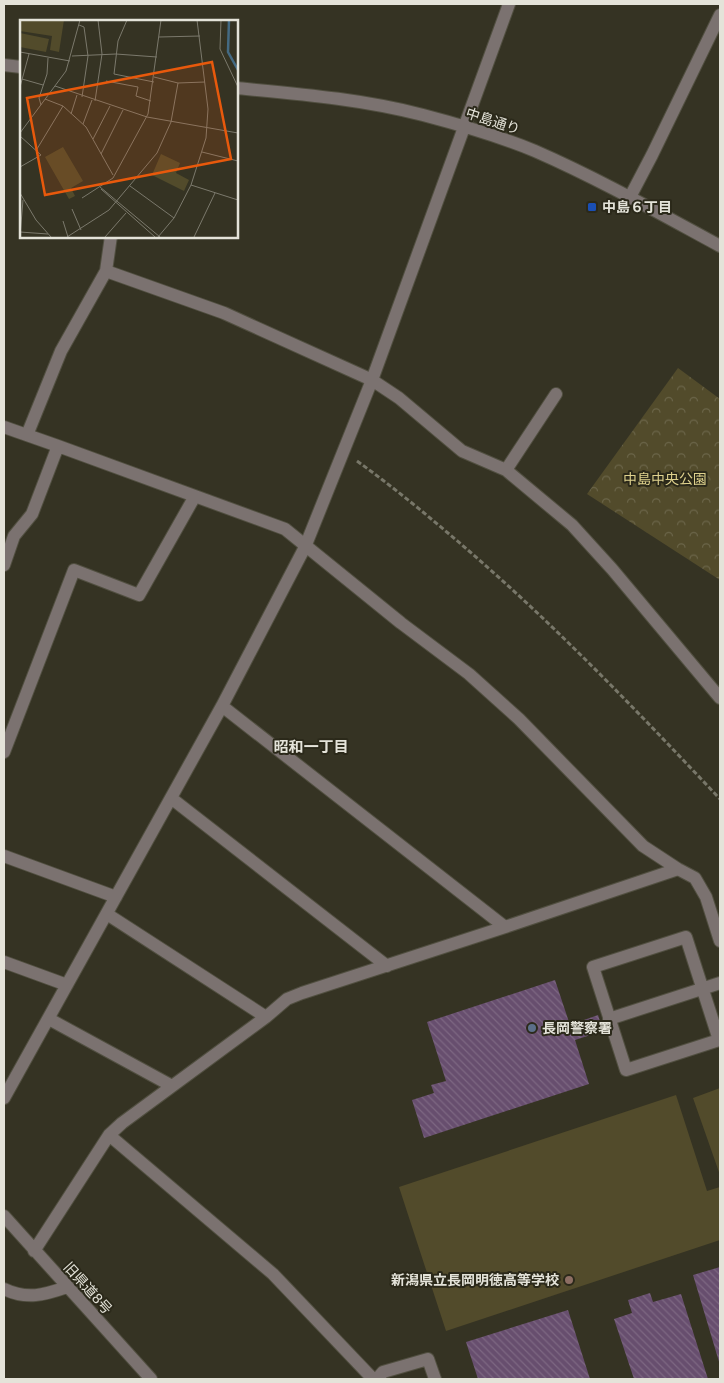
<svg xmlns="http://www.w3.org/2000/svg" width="724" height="1383" viewBox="0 0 724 1383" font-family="Lato,'Noto Sans JP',sans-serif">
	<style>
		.forest { fill: url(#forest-crowns) }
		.garden { fill: #524b2b }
		.building { fill: url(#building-back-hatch) }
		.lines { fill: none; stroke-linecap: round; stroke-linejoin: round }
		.minor-casing { stroke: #514f40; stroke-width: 14 }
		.path { stroke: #787769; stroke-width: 3; stroke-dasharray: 5 2.5; stroke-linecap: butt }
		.minor { stroke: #7b7270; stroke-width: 12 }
		.transit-dot { fill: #1a4fb4; stroke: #2b291a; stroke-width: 2 }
		.service-dot { fill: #5c6f8a; stroke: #2b291a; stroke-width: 2 }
		.education-dot { fill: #8d6e63; stroke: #2b291a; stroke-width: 2 }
		.labels { text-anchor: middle; stroke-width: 4; stroke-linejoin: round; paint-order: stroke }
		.street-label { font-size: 14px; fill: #e4e3d9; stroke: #2b291a }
		.poi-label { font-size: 14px; font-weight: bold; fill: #e4e3d9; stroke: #2b291a; text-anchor: start }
		.park-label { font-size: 14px; fill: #ded18d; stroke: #2b291a }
		.neighbourhood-label { font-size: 15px; font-weight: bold; fill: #e4e3d9; stroke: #2b291a }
		.inset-river { fill: none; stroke: #446a83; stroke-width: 2.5 }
		.inset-road { fill: none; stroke: #7b796c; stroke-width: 1 }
		.view { fill: #e8590c; fill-opacity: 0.15; stroke: #e8590c; stroke-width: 2.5 }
		.inset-edge { fill: none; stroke: #e4e3d9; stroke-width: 2.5 }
	</style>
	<defs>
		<pattern id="forest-crowns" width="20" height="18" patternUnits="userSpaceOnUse" patternTransform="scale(1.25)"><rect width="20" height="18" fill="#524b2b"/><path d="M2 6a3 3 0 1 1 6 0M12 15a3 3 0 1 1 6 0" fill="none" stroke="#6b6549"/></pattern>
		<pattern id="building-back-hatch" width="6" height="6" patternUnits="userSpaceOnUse" patternTransform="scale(1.25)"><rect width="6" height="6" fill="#674e6e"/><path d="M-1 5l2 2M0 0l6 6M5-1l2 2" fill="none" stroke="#7d6782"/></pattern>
	</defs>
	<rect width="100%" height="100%" fill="#353323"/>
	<path class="forest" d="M678,368L720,399V580L587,494Z"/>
	<path class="garden" d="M720,1088V1175L693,1098Z
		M676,1095L707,1191L720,1187V1240L446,1331L399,1187Z"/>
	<path class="building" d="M555,980L570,1025L598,1015L603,1031L575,1040L589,1084L424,1138L412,1100L434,1093L431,1085L446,1081L427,1022Z
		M720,1267V1365L693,1275Z
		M650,1293L653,1302L681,1294L708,1379H634L614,1319L632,1313L628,1300Z
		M568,1310L590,1379H478L466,1342Z"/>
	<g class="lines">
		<defs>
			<path id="minor" d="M4,65L21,67
				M236,88C299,94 362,99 423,115C461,125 499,136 535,151C599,179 659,213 720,246
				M630,197L652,155L720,15
				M106,271L224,313L372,380L399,398L462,451L506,470L572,525L612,569L720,698
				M4,427L58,446L285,529L401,623L469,674L519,719L643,846L678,869L695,878L706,897L720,941
				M27,435L61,351L106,271L111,236
				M506,470L556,394
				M4,565L14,536L32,514L58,446
				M222,706L505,927
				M4,752L74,570L139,595L195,496
				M171,798L387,966
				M4,856L116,897
				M107,914L266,1017
				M686,937L719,1040L626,1070L593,967Z
				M4,962L67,985
				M49,1019L172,1086
				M609,1019L720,983
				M4,1098L222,706L305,547L372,380L509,4
				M109,1135L273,1274L373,1379
				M4,1216L151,1379
				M34,1251L109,1135L122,1123L266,1017L287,999L302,993L505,927L678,869
				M4,1289C27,1300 44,1295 67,1287
				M377,1379L383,1372L428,1359L435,1379"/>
		</defs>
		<use href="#minor" class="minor-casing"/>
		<path class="path" d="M357,461C396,489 433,520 469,551C558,628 639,713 720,799"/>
		<use href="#minor" class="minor"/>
	</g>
	<rect class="transit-dot" x="587" y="202" width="10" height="10" rx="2.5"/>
	<circle class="service-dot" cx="532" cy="1028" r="5"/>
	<circle class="education-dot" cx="569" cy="1280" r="5"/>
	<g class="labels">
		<g class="street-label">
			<text transform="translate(493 121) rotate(18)" y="5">中島通り</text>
			<text transform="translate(88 1288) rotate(48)" y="5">旧県道8号</text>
		</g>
		<g class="poi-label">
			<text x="602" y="212">中島６丁目</text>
			<text x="542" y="1033">長岡警察署</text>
			<text x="559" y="1285" text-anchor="end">新潟県立長岡明徳高等学校</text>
		</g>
		<g class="park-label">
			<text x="665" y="484">中島中央公園</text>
		</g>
		<g class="neighbourhood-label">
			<text x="311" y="752">昭和一丁目</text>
		</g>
	</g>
	<g transform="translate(20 20)">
		<rect width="218" height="218" fill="#353323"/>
		<path d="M141,134L160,143L156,153L169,160L164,171L132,155Z" fill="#524b2b"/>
		<path d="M0,0H44L39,32L30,30L32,16L0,11ZM0,13L29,19L26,32L0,27ZM43,127L63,161L51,168L55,176L49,179L25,137Z" fill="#524b2b"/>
		<path class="inset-river" d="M209,0L208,32L218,50"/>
		<path class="inset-road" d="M107,0L98,21L94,54L134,62M201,0L200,29L218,67M59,5L64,7L68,36L62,77M139,17L180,16M0,32L50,41M52,36L96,34L137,37M134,57L158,63L185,62M2,59L23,65M86,61L118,67L116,76L131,81M35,66L127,97L218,113M0,67L9,34M25,79L43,86L66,107L93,155M75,81L82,34L78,0M21,85L19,78L27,54L28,38M51,94L57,75M63,104L72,80M0,113L46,51L60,0M0,116L21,135L0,147M73,119L90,86M17,129L43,86M182,132L218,141M81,134L103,90M171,165L218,180M110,166L154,198M80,167L140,217M81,169L135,217M0,173L16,200L31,217M62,178L93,158L128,94L141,0M52,189L61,210M43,201L48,217M0,212L28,214M0,216L3,180M47,217L89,190L137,133L151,102L158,63M85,217L106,193M138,217L154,198L171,165L186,118L188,89L177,0M174,217L195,173"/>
		<path class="view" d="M192,42L211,139L25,175L7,78Z"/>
		<rect width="218" height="218" class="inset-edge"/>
	</g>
	<rect width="724" height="1383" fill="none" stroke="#e4e3d9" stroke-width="10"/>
</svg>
